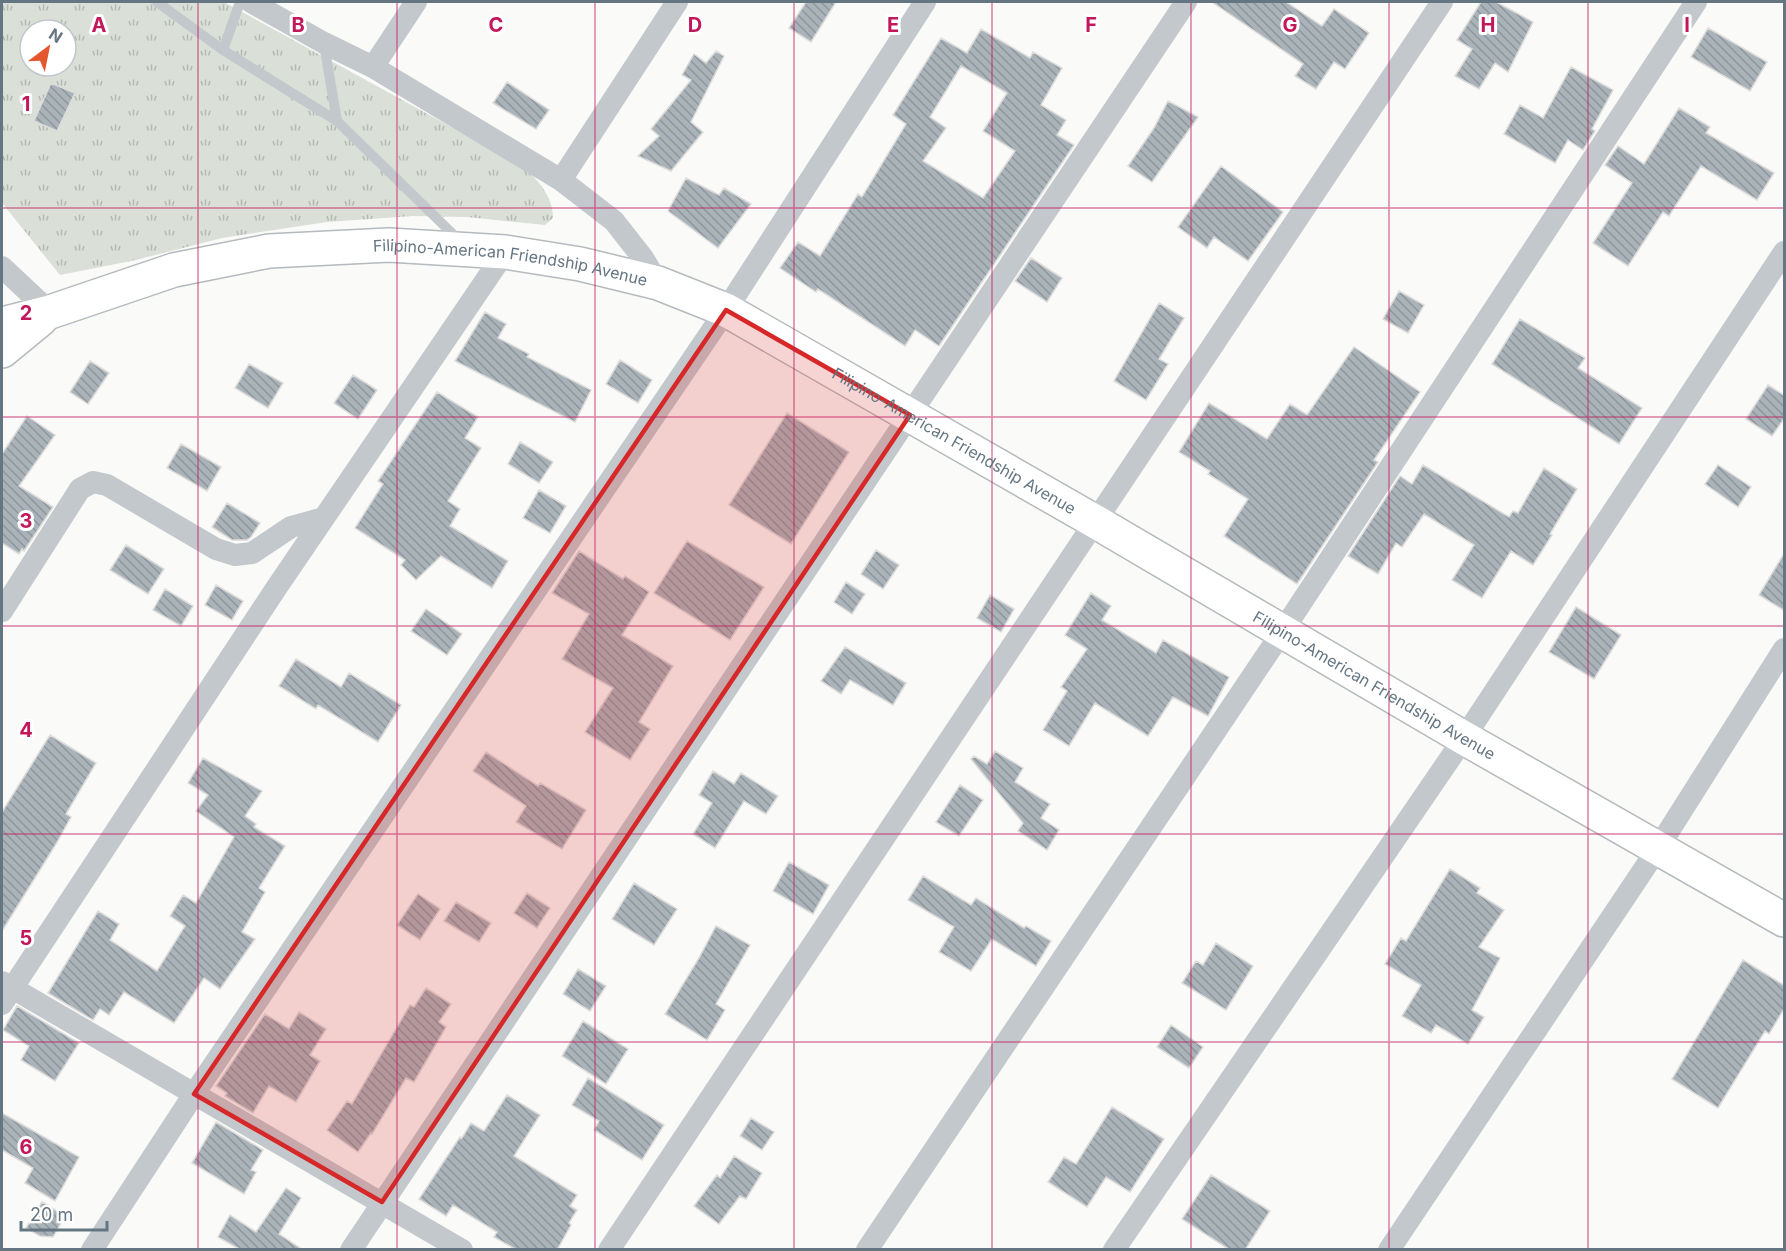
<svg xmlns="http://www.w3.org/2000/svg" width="1786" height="1251" viewBox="0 0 1786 1251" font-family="Inter,sans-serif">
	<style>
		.grass { fill: url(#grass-tufts); fill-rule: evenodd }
		.building { fill: url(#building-back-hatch); stroke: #dcdcda; stroke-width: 1.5; fill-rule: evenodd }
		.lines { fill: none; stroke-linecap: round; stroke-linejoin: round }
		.primary-casing { stroke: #b5babe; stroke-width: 36 }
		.service { stroke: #c3c8cc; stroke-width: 10 }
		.minor { stroke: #c3c8cc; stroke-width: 22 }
		.primary { stroke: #fff; stroke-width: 33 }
		.marked { fill: #d62828; fill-opacity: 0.2; stroke: #d62828; stroke-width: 4.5; stroke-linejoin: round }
		.grid { fill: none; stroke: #c2185b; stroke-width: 1.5; stroke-opacity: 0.55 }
		.labels { text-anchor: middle; stroke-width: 6; stroke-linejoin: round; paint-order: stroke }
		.street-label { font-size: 16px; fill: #657683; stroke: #fff }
		.grid-label { font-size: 20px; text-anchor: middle; font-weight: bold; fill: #c2185b; stroke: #fff; stroke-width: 6; stroke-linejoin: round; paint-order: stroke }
	</style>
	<defs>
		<pattern id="grass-tufts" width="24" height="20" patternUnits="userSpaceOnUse" patternTransform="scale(1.5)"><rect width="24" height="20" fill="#dadfd7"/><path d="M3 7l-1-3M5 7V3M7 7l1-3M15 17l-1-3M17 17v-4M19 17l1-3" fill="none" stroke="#b4b9b4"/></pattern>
		<pattern id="building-back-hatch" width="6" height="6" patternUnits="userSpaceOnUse" patternTransform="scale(1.5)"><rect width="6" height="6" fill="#aab3b9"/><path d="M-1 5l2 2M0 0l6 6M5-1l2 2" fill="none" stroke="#8e969c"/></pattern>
	</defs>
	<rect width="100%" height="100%" fill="#fafaf8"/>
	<path class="grass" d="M2,2H224L524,167C539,182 553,196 553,218L545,225L467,217L413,216L327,222L222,238L136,260L60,275L2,203ZM30,30H66V66H30Z"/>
	<path class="building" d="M806,2H836L811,42L789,28Z
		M1212,2H1286L1322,26L1334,9L1369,33L1345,69L1334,62L1316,89L1295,76L1303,64Z
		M1481,2H1496L1533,22L1508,72L1495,63L1479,89L1455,76L1472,49L1457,40Z
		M1708,28L1767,62L1750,91L1691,57Z
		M981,29L1030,58L1033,52L1062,68L1041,105L1066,120L1057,135L1074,145L939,346L915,330L905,346L818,289L816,292L780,268L798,242L820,256L858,194L862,197L906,124L893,115L941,38L967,53ZM961,66L1007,93L983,131L1015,151L983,198L923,161L946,128L930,117Z
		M716,51L724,56L691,122L703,132L671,171L638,156L659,136L651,129L691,80L682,75L694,54L706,63Z
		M1571,67L1613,90L1592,129L1595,131L1583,150L1568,140L1555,163L1504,134L1520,105L1543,118Z
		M507,82L549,110L536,129L493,103Z
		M51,83L75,93L57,131L34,121Z
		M1168,101L1198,117L1152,182L1128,166L1154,128Z
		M1679,108L1710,127L1706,133L1774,173L1757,200L1701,166L1669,216L1663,212L1628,266L1593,243L1632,183L1605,165L1618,146L1644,164Z
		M1221,166L1283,212L1248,261L1214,237L1207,248L1178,227Z
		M686,178L719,195L724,188L751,204L718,248L668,211Z
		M1031,258L1062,278L1047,302L1015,281Z
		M1399,291L1424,305L1408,333L1383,319Z
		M1159,303L1184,318L1159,359L1168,364L1146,400L1114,381Z
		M485,312L506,324L498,338L529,354L527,357L591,390L575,422L455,361Z
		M1520,319L1585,358L1578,368L1642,408L1619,444L1492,364Z
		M1354,347L1420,392L1374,460L1378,462L1297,584L1224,536L1248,499L1208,474L1210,471L1179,452L1209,403L1267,439L1290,404L1307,415Z
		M620,360L652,380L638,403L606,384Z
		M90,361L109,373L88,404L70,392Z
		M249,364L283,383L268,408L235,388Z
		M353,375L377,390L358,419L334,403Z
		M1768,385L1785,396V417L1772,436L1746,419Z
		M437,392L478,417L465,438L481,448L448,501L460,509L450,526L508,561L492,588L441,556L416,580L401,565L405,560L355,528L383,484L378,481Z
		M787,413L849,452L791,544L729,505Z
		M27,416L55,435L19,486L53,507L24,551L22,549L19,554L2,543V454Z
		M520,442L553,462L539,483L508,464Z
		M181,444L221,467L207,491L167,468Z
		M1423,465L1509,517L1513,511L1518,513L1544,468L1577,489L1550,534L1552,535L1533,565L1511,551L1482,598L1452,580L1474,545L1424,514L1402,547L1396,543L1378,574L1348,556L1400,476L1412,484Z
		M1718,465L1751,487L1738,507L1705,484Z
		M539,490L566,506L550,533L523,518Z
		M227,503L260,523L251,537L247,540H232L212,527Z
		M687,541L764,587L730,640L654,593Z
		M126,545L164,569L148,594L110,570Z
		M876,550L899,565L883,589L861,574Z
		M579,551L623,579L625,576L649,592L622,635L673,666L639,722L650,729L630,760L585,732L613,688L562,659L589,614L552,593Z
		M1785,552V611L1759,595Z
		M846,582L865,594L852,614L834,602Z
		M216,585L243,601L232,620L205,605Z
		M165,589L193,606L181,626L153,610Z
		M1091,593L1111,606L1102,620L1156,653L1163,640L1229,677L1208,716L1173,697L1148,736L1095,703L1069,746L1043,730L1067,691L1061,687L1087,649L1065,635Z
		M990,595L1014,609L1001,632L977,618Z
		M1576,607L1621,635L1594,679L1549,652Z
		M426,609L462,634L447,655L411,631Z
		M845,647L906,683L893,705L850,680L841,694L821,681Z
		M296,659L341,687L349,673L401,705L378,742L318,705L316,709L279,686Z
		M50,735L96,763L66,814L71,817L56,844L2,931V812Z
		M995,751L1023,768L1015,782L1050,804L1041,818L1059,830L1047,850L1018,831L1023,823L971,759L974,756L987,764Z
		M486,752L538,786L540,783L586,810L562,849L516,822L526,806L473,771Z
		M203,758L262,791L245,816L256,824L254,827L285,846L259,888L265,892L242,932L255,939L220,989L204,978L174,1023L124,992L109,1015L100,1009L93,1020L48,993L98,911L119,924L110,940L157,971L185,926L170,916L183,895L196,903L234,837L196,811L208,795L188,783Z
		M713,771L734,784L741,773L778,796L766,814L744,801L715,848L693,834L712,803L699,795Z
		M960,785L983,800L959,836L936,822Z
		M789,862L829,885L813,914L773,891Z
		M1450,869L1480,888L1477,893L1504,910L1479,947L1500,958L1472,1010L1484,1017L1468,1044L1436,1025L1431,1033L1402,1016L1421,985L1385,964L1401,938L1406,941Z
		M923,876L971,905L976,898L1024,928L1026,926L1051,941L1036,966L992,939L971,971L939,952L954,927L908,900Z
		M634,883L677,909L654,945L612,919Z
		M527,893L550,908L537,928L514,913Z
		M418,894L440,909L420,940L397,925Z
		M456,902L491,923L479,942L444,921Z
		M716,926L750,945L716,1004L725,1010L707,1040L665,1014L699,958Z
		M1216,943L1253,966L1226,1010L1182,983L1196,961L1203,965Z
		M1743,960L1785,986V1007L1769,1034L1765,1031L1718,1108L1672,1079Z
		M578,969L606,986L590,1011L563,994Z
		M426,988L451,1004L439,1022L446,1027L414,1082L406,1078L372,1134L371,1133L358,1152L327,1130L347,1101L352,1104L410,1005L414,1007Z
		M17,1006L79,1043L55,1081L21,1060L29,1046L3,1030Z
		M299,1012L326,1029L310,1055L320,1061L296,1102L269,1086L253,1113L225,1096L227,1093L216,1086L265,1014L289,1029Z
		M583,1021L628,1049L606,1084L562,1056Z
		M1171,1025L1203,1047L1189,1068L1157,1047Z
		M588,1078L664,1125L642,1160L594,1130L599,1121L572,1105Z
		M507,1095L540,1115L514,1156L577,1195L570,1206L577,1210L569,1223L571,1225L557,1250H517L494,1237L497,1232L453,1205L446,1216L419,1199L460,1137L462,1138L471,1123L484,1131Z
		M1112,1107L1164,1139L1130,1192L1106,1177L1087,1207L1048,1182L1064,1157L1076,1164Z
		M2,1113L79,1157L55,1201L25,1183L33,1168L2,1150Z
		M751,1118L774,1132L762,1150L740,1136Z
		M216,1122L263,1150L251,1170L256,1172L244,1194L192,1163Z
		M734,1156L762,1173L746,1199L740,1196L719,1224L694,1206L717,1175L720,1178Z
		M1211,1175L1270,1211L1245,1250H1230L1182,1219Z
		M286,1188L301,1198L279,1234L303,1250H241L218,1237L230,1215L256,1232Z
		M42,1202L65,1216L53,1237L40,1236L26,1228Z"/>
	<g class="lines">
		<defs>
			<g id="primary">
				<path id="s1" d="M2,324L50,312L174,270L269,251L389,245L505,252L580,264L658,283L726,310L1096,522L1464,738L1784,920"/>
				<path d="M2,351L41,319"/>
			</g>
		</defs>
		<use href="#primary" class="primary-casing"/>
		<path class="service" d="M157,2L223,50L337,121L461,242
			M324,44L337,121
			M223,50L240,2"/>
		<path class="minor" d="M251,2L324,43L373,67L561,180L614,221L643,258L658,283
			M373,67L416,2
			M561,180L677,2
			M2,267L50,312
			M2,611L80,489L93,482L107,485L216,549L235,555L252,553L291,527L324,518
			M2,982L462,1250
			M2,1004L277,587L505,252
			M92,1250L194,1094L726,310L925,2
			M351,1250L1186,2
			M609,1250L1442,2
			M867,1250L1282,632L1696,2
			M1114,1250L1464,738L1784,252
			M1389,1250L1658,848L1784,649"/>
		<use href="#primary" class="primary"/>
	</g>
	<path class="marked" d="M726,310L910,415L382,1202L194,1094Z"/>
	<path class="grid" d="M198,2V1250M397,2V1250M595,2V1250M794,2V1250M992,2V1250M1191,2V1250M1389,2V1250M1588,2V1250M2,208H1784M2,417H1784M2,626H1784M2,834H1784M2,1042H1784"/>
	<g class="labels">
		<g class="street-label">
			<text dy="6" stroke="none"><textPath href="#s1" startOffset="520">Filipino-American Friendship Avenue</textPath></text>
			<text dy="6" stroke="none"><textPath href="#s1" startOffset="1006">Filipino-American Friendship Avenue</textPath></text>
			<text dy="6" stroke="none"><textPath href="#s1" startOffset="1492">Filipino-American Friendship Avenue</textPath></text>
		</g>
	</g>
	<g class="grid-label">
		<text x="99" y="32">A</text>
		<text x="298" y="32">B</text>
		<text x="496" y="32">C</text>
		<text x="695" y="32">D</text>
		<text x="893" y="32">E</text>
		<text x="1091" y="32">F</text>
		<text x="1290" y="32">G</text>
		<text x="1488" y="32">H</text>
		<text x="1687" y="32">I</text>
		<text x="26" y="111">1</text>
		<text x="26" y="320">2</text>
		<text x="26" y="528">3</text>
		<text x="26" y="737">4</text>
		<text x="26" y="945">5</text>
		<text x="26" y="1154">6</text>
	</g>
	<rect width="1786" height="1251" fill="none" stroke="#657683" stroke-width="6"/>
	<g transform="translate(48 48) rotate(32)"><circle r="28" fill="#ffffff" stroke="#c1c8cd" stroke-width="1.5"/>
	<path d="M0-4.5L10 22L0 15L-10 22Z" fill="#e4572e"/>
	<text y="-9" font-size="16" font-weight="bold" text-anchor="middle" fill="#657683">N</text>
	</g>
	<path d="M21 1221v9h86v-9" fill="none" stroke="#657683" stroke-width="3"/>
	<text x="30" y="1221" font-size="18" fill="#657683" stroke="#ffffff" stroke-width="4.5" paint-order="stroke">20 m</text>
</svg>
